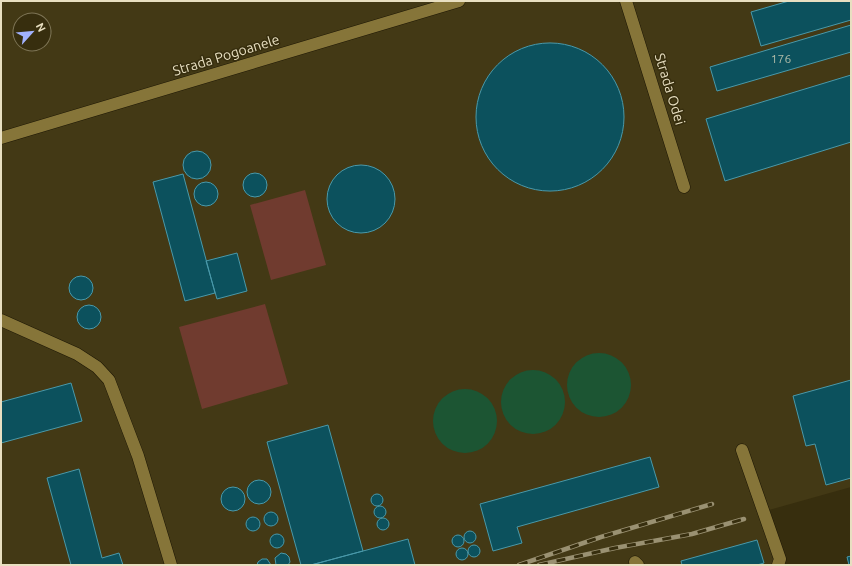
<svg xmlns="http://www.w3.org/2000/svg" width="852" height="566" viewBox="0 0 852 566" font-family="Ubuntu,sans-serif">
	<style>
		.built { fill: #433915; fill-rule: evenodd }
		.green { fill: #703b2f }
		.water { fill: #1c5533 }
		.building { fill: #0c515d; stroke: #4999aa }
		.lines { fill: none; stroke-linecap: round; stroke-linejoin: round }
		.minor-casing { stroke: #1c1604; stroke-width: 13 }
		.minor { stroke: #867539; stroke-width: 12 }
		.rail-casing { stroke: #9a9172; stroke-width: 4.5 }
		.rail { stroke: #372e0e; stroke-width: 3; stroke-dasharray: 9; stroke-linecap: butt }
		.labels { text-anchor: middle; stroke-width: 3; stroke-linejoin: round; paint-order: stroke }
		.number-label { font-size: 12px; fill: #b1bca8 }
		.street-label { font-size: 14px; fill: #e8dfc1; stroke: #372e0e }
	</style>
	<rect width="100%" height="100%" fill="#372e0e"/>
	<path class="built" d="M1,1H851V487L769,510L786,565H1ZM20,20H44V44H20Z"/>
	<path class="green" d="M305,190L326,265L271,280L250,205Z
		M265,304L288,384L202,409L179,327Z"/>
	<path class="water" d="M567 385a32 32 0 1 1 64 0a32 32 0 1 1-64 0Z
		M501 402a32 32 0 1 1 64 0a32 32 0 1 1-64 0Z
		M433 421a32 32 0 1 1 64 0a32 32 0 1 1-64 0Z"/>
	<path class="building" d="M789,1H851V20L761,46L751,12Z
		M851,25V52L717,91L710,67Z
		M476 117a74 74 0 1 1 148 0a74 74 0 1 1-148 0Z
		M851,75V142L725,181L706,119Z
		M183 165a14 14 0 1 1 28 0a14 14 0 1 1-28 0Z
		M327 199a34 34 0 1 1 68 0a34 34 0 1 1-68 0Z
		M243 185a12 12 0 1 1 24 0a12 12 0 1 1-24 0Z
		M183,174L215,293L185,301L153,182Z
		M194 194a12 12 0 1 1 24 0a12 12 0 1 1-24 0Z
		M237,253L247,291L217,299L206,261Z
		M69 288a12 12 0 1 1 24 0a12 12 0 1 1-24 0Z
		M77 317a12 12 0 1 1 24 0a12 12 0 1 1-24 0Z
		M851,380V478L826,485L815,444L806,446L793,396Z
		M71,383L82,421L1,443V402Z
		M328,425L363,551L311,565H301L267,442Z
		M650,457L659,487L517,527L522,543L493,551L480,504Z
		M79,469L102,558L119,553L123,565H71L47,478Z
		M247 492a12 12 0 1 1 24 0a12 12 0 1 1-24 0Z
		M221 499a12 12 0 1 1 24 0a12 12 0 1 1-24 0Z
		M371 500a6 6 0 1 1 12 0a6 6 0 1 1-12 0Z
		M374 512a6 6 0 1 1 12 0a6 6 0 1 1-12 0Z
		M264 519a7 7 0 1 1 14 0a7 7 0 1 1-14 0Z
		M246 524a7 7 0 1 1 14 0a7 7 0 1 1-14 0Z
		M377 524a6 6 0 1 1 12 0a6 6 0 1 1-12 0Z
		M464 537a6 6 0 1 1 12 0a6 6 0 1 1-12 0Z
		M270 541a7 7 0 1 1 14 0a7 7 0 1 1-14 0Z
		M452 541a6 6 0 1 1 12 0a6 6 0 1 1-12 0Z
		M408,539L415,565H311L363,551Z
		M757,540L764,563L757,565H682L681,561Z
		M468 551a6 6 0 1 1 12 0a6 6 0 1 1-12 0Z
		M456 554a6 6 0 1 1 12 0a6 6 0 1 1-12 0Z
		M281,553L286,554L289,557L290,562L288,565H276L275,558Z
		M851,556V565H849L847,557Z
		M262,559H267L271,565H257L258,562Z"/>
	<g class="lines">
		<defs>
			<path id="minor" d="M626,1L684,187
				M1,138L459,1
				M1,320L77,354L97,367L109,380L138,456L171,565
				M742,450L780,559L778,565
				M635,562L638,565"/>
		</defs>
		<use href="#minor" class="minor-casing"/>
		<use href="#minor" class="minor"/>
		<defs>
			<path id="rail" d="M519,565L601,537L712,504
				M539,565L615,548L692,534L744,519"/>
		</defs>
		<use href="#rail" class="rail-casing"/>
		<use href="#rail" class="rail"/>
	</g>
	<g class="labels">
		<g class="number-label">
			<text x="781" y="63">176</text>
		</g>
		<g class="street-label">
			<text transform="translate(226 55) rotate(-17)" y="5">Strada Pogoanele</text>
			<text transform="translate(670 89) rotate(73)" y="5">Strada Odei</text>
		</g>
	</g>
	<rect width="852" height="566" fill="none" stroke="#e8dfc1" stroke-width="4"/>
	<g transform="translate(32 32) rotate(63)"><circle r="19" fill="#372e0e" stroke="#7e7556"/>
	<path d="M0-3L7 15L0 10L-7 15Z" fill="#a2b2fd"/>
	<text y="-6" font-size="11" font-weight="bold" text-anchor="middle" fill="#e8dfc1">N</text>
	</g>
</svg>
